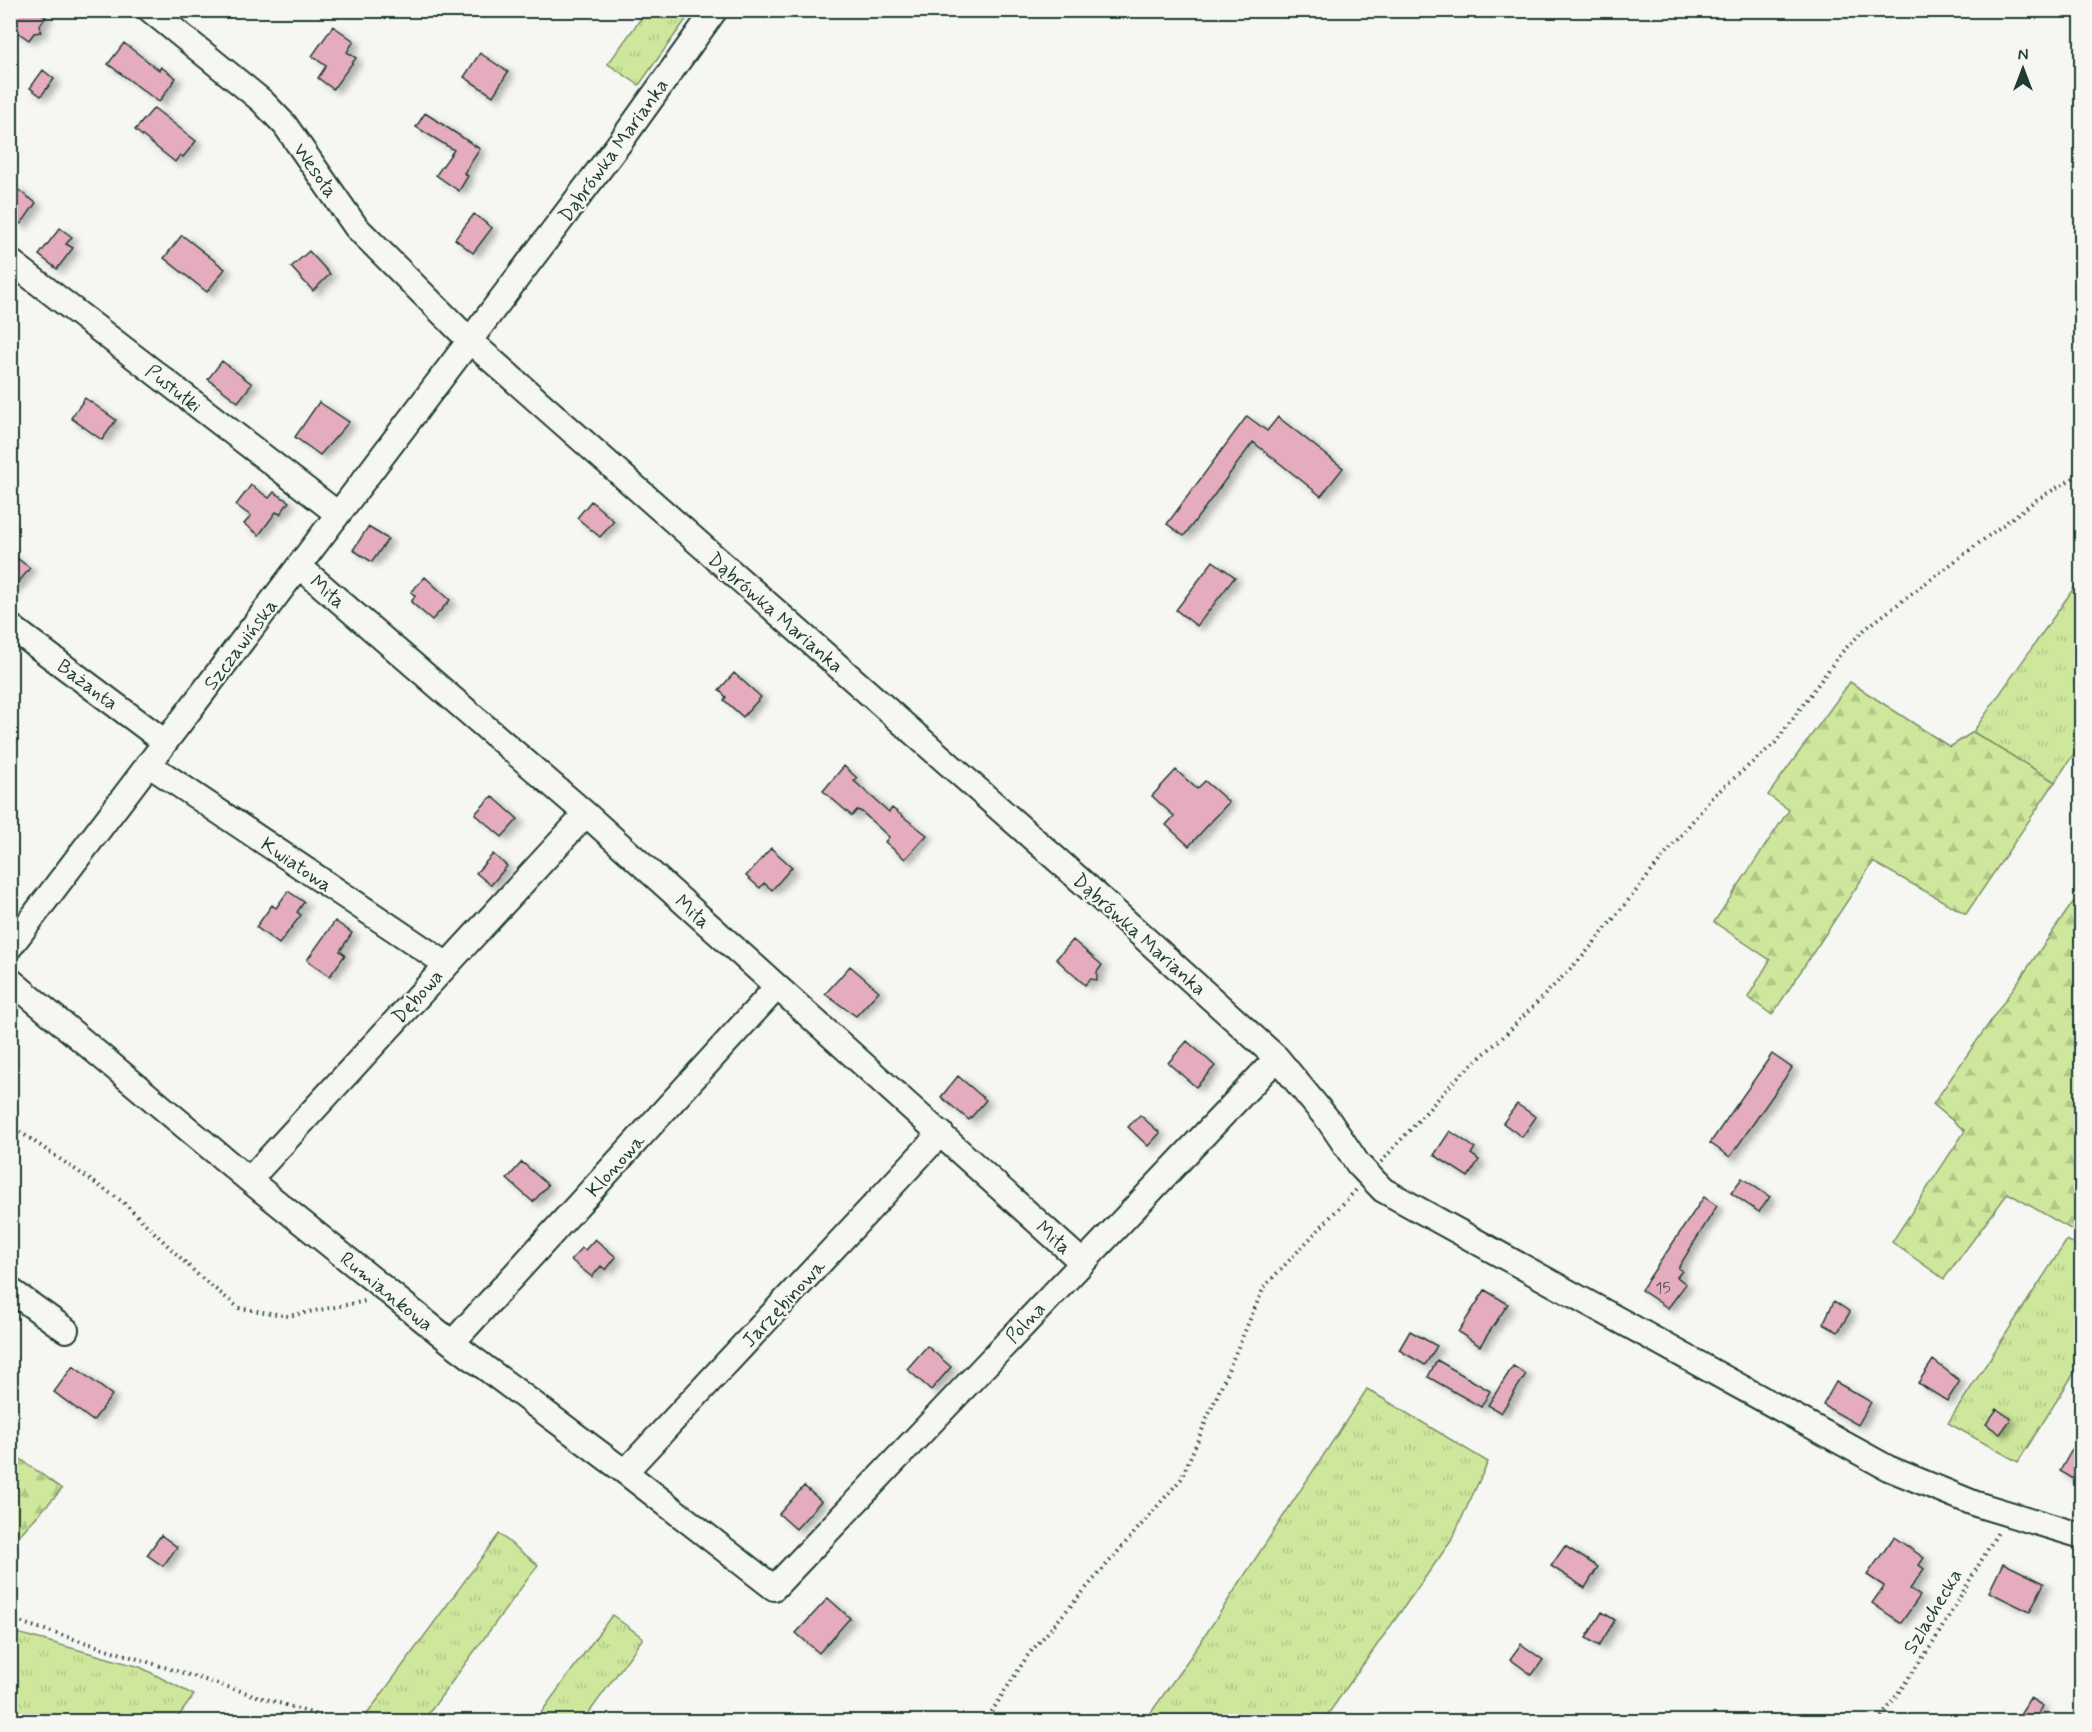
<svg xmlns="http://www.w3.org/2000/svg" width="2092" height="1732" viewBox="0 0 2092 1732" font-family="Mynerve,sans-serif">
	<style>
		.grass { fill: url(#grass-tufts); stroke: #779268; stroke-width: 1.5 }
		.forest { fill: url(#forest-firs); stroke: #779268; stroke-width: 1.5 }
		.building { fill: #e5acbe; stroke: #1f3d34; stroke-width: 1.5; filter: url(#shadow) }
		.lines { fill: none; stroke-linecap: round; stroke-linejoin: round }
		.minor-casing { stroke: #1f3d34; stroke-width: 28 }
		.path { stroke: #1f3d34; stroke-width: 4; stroke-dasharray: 1.5 4.5; stroke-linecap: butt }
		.minor { stroke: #f6f6f2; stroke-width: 24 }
		.labels { text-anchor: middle; stroke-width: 4.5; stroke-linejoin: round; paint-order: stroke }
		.number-label { font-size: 16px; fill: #505956 }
		.street-label { font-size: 20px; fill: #1f3d34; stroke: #f6f6f2 }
	</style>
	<defs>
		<pattern id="grass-tufts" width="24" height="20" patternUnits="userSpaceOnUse" patternTransform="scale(1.5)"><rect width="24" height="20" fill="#cfe79c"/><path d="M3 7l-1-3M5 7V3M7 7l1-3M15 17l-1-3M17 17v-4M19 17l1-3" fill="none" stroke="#b1c787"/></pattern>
		<pattern id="forest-firs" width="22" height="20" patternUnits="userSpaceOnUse" patternTransform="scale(1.5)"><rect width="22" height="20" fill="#cfe79c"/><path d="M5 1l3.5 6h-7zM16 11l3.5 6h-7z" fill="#b1c787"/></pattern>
		<filter id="shadow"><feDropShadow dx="6" dy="4" stdDeviation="3" flood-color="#0004"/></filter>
	</defs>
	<rect width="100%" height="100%" fill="#f6f6f2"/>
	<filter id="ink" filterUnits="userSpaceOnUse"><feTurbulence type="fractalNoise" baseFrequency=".0167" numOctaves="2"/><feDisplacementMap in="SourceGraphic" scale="12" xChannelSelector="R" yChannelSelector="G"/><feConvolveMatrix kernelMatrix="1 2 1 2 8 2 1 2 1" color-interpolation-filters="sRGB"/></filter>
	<g filter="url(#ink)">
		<path class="grass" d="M647,10L692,11L639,85L608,64Z
			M2081,578V743L2055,782L1973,732Z
			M2067,1240L2081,1248V1362L2018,1462L1948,1423Z
			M1367,1389L1488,1462L1451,1541L1323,1721H1145L1200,1643Z
			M499,1534L538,1565L423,1721H362Z
			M612,1615L643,1638L583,1721H535Z
			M10,1631L140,1667L194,1695L175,1721H11Z"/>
		<path class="forest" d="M1850,682L1950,747L1973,732L2055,782L1966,914L1873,862L1772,1015L1748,997L1770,960L1714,922L1789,810L1768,795Z
			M2081,891V1235L2008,1193L1944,1279L1892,1242L1965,1131L1933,1104Z
			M11,1452L62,1489L11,1544Z"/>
		<path class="building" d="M10,10H37L46,17L40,25L41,32L34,33L29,40L10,27Z
			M333,26L354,41L347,52L356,58L333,89L318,78L326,66L312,56Z
			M124,43L159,70L161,67L176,78L159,102L108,64Z
			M480,53L508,72L493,96L464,77Z
			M43,70L54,79L41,96L30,88Z
			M154,108L196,141L183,157L180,155L175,162L135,130Z
			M425,113L480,149L464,173L468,176L459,191L436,175L454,150L416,127Z
			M10,184L36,203L21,224L10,216Z
			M474,214L492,228L473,253L455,239Z
			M60,228L72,237L66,244L73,248L57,269L39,255Z
			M182,235L225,269L207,292L164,258Z
			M309,251L330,274L313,291L291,267Z
			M222,361L252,384L238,402L208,379Z
			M85,398L116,420L102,440L71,418Z
			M319,402L349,422L320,455L295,437Z
			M1247,416L1267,431L1278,417L1343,468L1321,496L1253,442L1184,536L1167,524Z
			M251,485L269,498L274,492L289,502L280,514L276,512L259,535L244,524L251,516L236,505Z
			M591,501L614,521L600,537L577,518Z
			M368,527L388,539L372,562L353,550Z
			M10,553L30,568L10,593Z
			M1213,561L1235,577L1197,626L1176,610Z
			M425,577L450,600L432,620L411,602L415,596L411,592Z
			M734,673L761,697L743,717L724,700L726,697L719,690Z
			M844,766L857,778L854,781L889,812L892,808L927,835L905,859L885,842L889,837L862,812L857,810L852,816L823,791Z
			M1176,770L1197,789L1205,781L1229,802L1189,846L1166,825L1174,816L1152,796Z
			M492,796L518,819L502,837L475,814Z
			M771,848L792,867L772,890L764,883L760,888L746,876Z
			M493,854L507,866L491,885L476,873Z
			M288,891L304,902L297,912L301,915L279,944L256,927L272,905L276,908Z
			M335,921L352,933L340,951L345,955L330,976L307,960Z
			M1073,940L1102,965L1097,972V980L1090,979L1085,985L1056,959Z
			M850,966L879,991L856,1016L825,994Z
			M1187,1041L1215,1066L1196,1087L1168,1063Z
			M1772,1054L1792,1068L1730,1157L1710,1143Z
			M958,1076L986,1100L969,1120L941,1097Z
			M1517,1104L1536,1117L1522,1137L1503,1123Z
			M1140,1115L1160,1133L1148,1146L1128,1127Z
			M1450,1131L1475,1148L1471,1154L1479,1160L1468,1177L1434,1155Z
			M522,1162L548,1185L533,1202L507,1179Z
			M1742,1178L1770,1197L1759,1212L1731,1193Z
			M1704,1197L1717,1206L1678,1268L1682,1271L1677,1277L1686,1284L1668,1308L1641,1290Z
			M595,1239L616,1257L606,1270L601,1266L592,1277L571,1260L582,1248L585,1250Z
			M1485,1290L1508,1304L1480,1346L1458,1332Z
			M1834,1301L1850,1312L1838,1332L1823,1324Z
			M1410,1331L1437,1346L1425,1365L1399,1350Z
			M927,1346L951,1367L931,1390L907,1369Z
			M1437,1360L1490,1391L1481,1407L1428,1377Z
			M1933,1360L1960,1381L1947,1401L1918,1383Z
			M73,1366L112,1395L93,1421L54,1392Z
			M1513,1366L1526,1374L1501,1413L1488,1405Z
			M1836,1382L1871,1402L1858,1425L1823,1405Z
			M1997,1409L2011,1419L2000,1434L1986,1424Z
			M2082,1432V1484L2060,1471Z
			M804,1486L821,1501L796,1529L779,1514Z
			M161,1535L177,1547L163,1566L147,1555Z
			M1894,1537L1924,1558L1919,1565L1924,1569L1910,1589L1920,1596L1901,1623L1872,1603L1884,1586L1867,1575Z
			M1565,1546L1598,1567L1585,1588L1551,1566Z
			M2003,1563L2044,1583L2030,1612L1989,1592Z
			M828,1598L850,1618L819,1653L796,1633Z
			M1602,1612L1615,1620L1599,1646L1586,1638Z
			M1521,1644L1543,1660L1532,1675L1510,1659Z
			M2030,1698L2043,1706L2034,1722H2015Z"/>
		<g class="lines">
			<defs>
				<path id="minor" d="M150,10L262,101L285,125L356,227L470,341L1088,887L1277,1058L1329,1121L1358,1164L1383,1190L1888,1468L1976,1504L2082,1536
					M10,261L338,514
					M299,566L586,814L1082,1262
					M10,626L165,742
					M148,764L446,964
					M10,947L621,141L715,10
					M10,980L249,1180L452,1343L625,1472L774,1588L1277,1058
					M249,1180L586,814
					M10,1290L66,1330
					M452,1343L777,987
					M625,1472L941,1133"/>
			</defs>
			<use href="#minor" class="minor-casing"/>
			<path class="path" d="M10,1125L123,1202L198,1275L239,1308L288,1316L366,1301
				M1381,1162L1457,1078L1503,1037L1584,955L1712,797L1775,743L1841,653L1865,629L2036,500L2082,473
				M10,1619L340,1722
				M985,1722L1028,1655L1181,1479L1264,1287L1356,1190
				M1878,1722L1933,1643L1998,1532"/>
			<use href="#minor" class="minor"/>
		</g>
	</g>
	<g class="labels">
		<g class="number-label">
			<text x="1663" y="1293">15</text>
		</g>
		<g class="street-label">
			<text transform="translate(613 150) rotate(-54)" y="7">Dąbrówka Marianka</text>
			<text transform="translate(316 170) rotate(55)" y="7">Wesoła</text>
			<text transform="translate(174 388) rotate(38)" y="7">Pustułki</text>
			<text transform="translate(328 591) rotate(41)" y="7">Miła</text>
			<text transform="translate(776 612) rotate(41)" y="7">Dąbrówka Marianka</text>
			<text transform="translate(240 644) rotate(-53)" y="7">Szczawińska</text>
			<text transform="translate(88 684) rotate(37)" y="7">Bażanta</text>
			<text transform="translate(297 864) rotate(34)" y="7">Kwiatowa</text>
			<text transform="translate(693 911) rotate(42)" y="7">Miła</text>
			<text transform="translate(1140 934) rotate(42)" y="7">Dąbrówka Marianka</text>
			<text transform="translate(417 996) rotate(-48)" y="7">Dębowa</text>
			<text transform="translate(615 1165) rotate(-48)" y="7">Klonowa</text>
			<text transform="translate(1054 1237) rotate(42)" y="7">Miła</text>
			<text transform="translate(387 1291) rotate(39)" y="7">Rumiankowa</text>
			<text transform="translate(783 1303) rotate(-47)" y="7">Jarzębinowa</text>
			<text transform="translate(1025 1322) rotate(-47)" y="7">Polna</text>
			<text transform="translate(1932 1611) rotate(-59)" y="7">Szlachecka</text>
		</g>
	</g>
	<rect width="2092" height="1732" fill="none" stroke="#f6f6f2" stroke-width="36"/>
	<rect x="18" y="18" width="2056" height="1696" fill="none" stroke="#1f3d34" stroke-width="2" filter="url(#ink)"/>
	<g transform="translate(2023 69)" stroke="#f6f6f2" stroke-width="4.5" paint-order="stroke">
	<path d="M0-4.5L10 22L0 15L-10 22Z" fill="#1f3d34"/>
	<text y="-9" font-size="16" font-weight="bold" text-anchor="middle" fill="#1f3d34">N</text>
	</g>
</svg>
